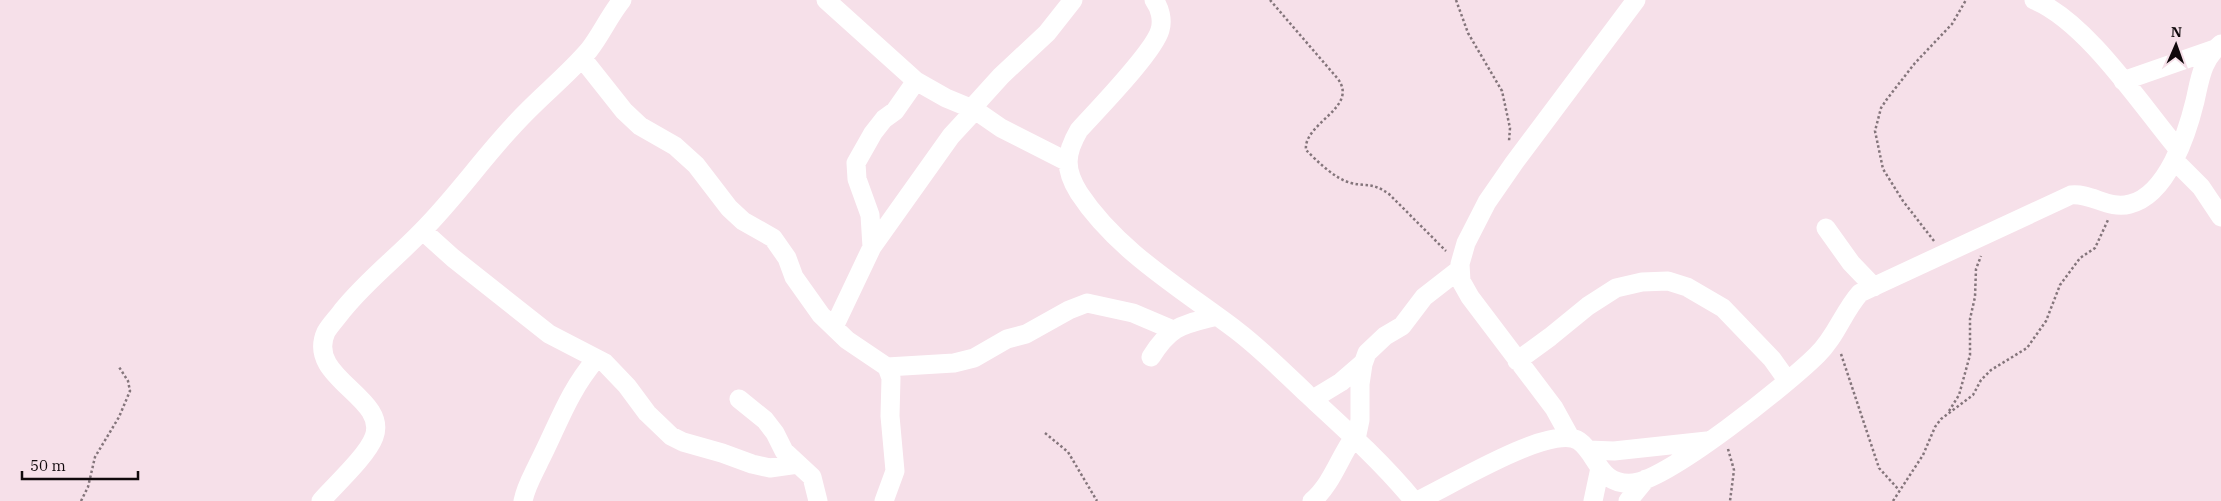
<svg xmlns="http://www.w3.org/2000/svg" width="2221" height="501" viewBox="0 0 2221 501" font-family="'IBM Plex Serif',serif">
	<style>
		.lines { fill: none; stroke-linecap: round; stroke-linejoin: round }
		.path { stroke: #84757b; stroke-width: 2.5; stroke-dasharray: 2.5 2.5; stroke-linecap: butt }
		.minor { stroke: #fff; stroke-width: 19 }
	</style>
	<rect width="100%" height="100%" fill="#f6e0e9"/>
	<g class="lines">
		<path class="path" d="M1270,0L1338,79C1359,108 1303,123 1306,150C1317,161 1335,179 1351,183C1368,187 1372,182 1389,194L1446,251
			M1456,0L1468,33L1502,91L1510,128L1509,141
			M1934,241L1903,201L1883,169L1875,131L1881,108L1887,99L1915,63L1952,24L1966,0
			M1841,354L1879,468L1899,490
			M1949,411L1959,395L1970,355V319L1975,297L1976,269L1981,256
			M1045,433L1068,452L1097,501
			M1728,449L1734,470L1730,501
			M81,501L88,487L95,457L119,417L130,391L128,381L119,367
			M1893,501L1923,455L1935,427L1941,419L1973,395L1981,380L1991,370L2027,348L2046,321L2060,285L2080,258L2095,248L2108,220"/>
		<path class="minor" d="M826,0L916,81L946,98L975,110L1001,128L1066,161
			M1154,0C1160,8 1163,20 1160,30C1154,52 1097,110 1079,130C1065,154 1064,169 1079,193C1117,251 1182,289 1236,330C1261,349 1284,372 1307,394C1344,428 1382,462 1414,501
			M2034,0C2087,22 2141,105 2178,149
			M582,58L624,111L640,126L675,146L696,165L729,208L743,221L773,238L787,258L794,277L821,315L847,340L887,367L891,378L890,416L895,471L884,501
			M2123,81L2215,49
			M972,108L1001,76L1047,33L1073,0
			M2174,160L2201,187L2221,217
			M1826,228L1851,263L1874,287
			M423,231L453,258L549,334L605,363L627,386L647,413L671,436L683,442L722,453L752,464L770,468L798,464
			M872,247L870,215L857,179L856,163L873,133L884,119L895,111L916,81
			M834,327L872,247L951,136L975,110
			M1151,357C1171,325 1182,325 1217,316
			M1517,361L1550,337L1588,306L1616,288L1642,282L1668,281L1687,287L1723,308L1772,359L1787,380
			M887,367L954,363L974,358L1007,339L1026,334L1069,310L1087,303L1133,313L1173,330
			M739,399L765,420L775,433L784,451L812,477L818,501
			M1313,399L1341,382L1363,363
			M1570,437L1554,408L1470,297L1461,281L1460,264L1466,243L1487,202L1514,163L1636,0
			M1356,439L1360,420V384L1363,364L1367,353L1385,336L1402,326L1424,297L1460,269
			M1588,450L1614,451L1707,441
			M321,501C335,485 367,456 374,437C389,397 305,378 326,332C330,325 337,318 342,311C366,281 396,258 422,231C455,198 482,159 514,125C537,99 566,77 589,50C601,35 609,16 622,0
			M523,501C526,486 533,475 539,462C559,423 567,394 596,359
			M1312,501C1332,484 1339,458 1354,437
			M1417,501C1447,488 1552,422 1579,441C1598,454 1598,486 1633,483C1668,480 1789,383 1817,355C1836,337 1843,312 1860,293L2071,195C2092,193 2109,210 2130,204C2167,195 2187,134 2195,101C2200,79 2202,59 2221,44
			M1593,501L1600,468
			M1628,501L1646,479"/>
	</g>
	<g transform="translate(2176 45) rotate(2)" stroke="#f6e0e9" stroke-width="4" paint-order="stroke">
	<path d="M0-4L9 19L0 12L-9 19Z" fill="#10090c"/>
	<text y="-8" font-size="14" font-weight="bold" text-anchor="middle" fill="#10090c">N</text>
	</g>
	<path d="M22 471v8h116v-8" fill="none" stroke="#10090c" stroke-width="2.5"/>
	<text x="30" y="471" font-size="15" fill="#10090c" stroke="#f6e0e9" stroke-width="4" paint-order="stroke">50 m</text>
</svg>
